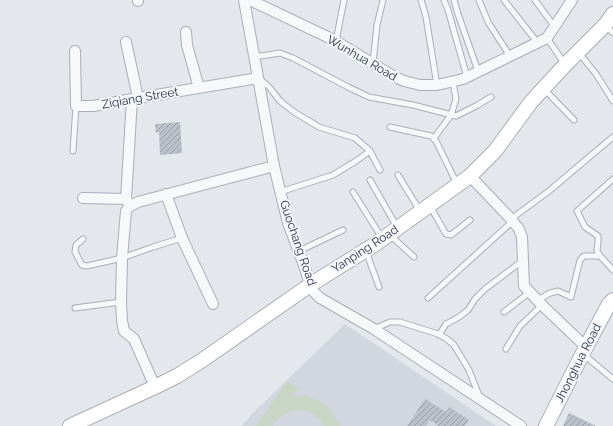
<svg xmlns="http://www.w3.org/2000/svg" width="613" height="426" viewBox="0 0 613 426" font-family="Raleway,sans-serif">
	<style>
		.built { fill: #d2d6de }
		.green { fill: #c9d6c5 }
		.building { fill: url(#building-hatch) }
		.lines { fill: none; stroke-linecap: round; stroke-linejoin: round }
		.lane-casing { stroke: #a9aeb7; stroke-width: 7 }
		.street-casing { stroke: #a9aeb7; stroke-width: 12 }
		.secondary-casing { stroke: #a9aeb7; stroke-width: 16 }
		.lane { stroke: #f7f8fa; stroke-width: 5 }
		.street { stroke: #f7f8fa; stroke-width: 10 }
		.secondary { stroke: #fff; stroke-width: 14 }
		.labels { text-anchor: middle; stroke-width: 4; stroke-linejoin: round; paint-order: stroke }
		.street-label { font-size: 12px; fill: #2b3445; stroke: #f4f6f9 }
	</style>
	<defs>
		<pattern id="building-hatch" width="6" height="6" patternUnits="userSpaceOnUse"><rect width="6" height="6" fill="#bbc0ca"/><path d="M-1 1l2-2M0 6l6-6M5 7l2-2" fill="none" stroke="#989da6"/></pattern>
	</defs>
	<rect width="100%" height="100%" fill="#e4e7ec"/>
	<path class="built" d="M345,324L496,426H242L253,413Z"/>
	<path class="green" d="M287,381L298,388L293,397C314,391 333,408 340,426H324C311,403 286,406 272,426H256Z"/>
	<path class="building" d="M180,122L182,153L160,155L159,132L156,133L155,124Z
		M425,399L446,412L449,407L469,420L465,426H439L430,420L426,426H407Z
		M569,413L596,426H563Z"/>
	<g class="lines">
		<defs>
			<path id="lane" d="M421,0L426,17L437,85
				M444,0L448,10L467,77
				M454,0L458,14L478,71
				M479,0L488,22L510,56
				M504,0L537,42
				M535,0L554,26
				M606,26L613,33
				M547,38L564,63
				M336,41L344,0
				M579,53L596,74L613,101
				M254,57L280,53L293,58L348,87L369,97L413,105L456,116L476,106L491,97
				M373,63L377,25L383,0
				M259,78L270,88L280,101L294,112L319,127L355,138L370,151L380,170
				M544,89L574,120
				M390,127L431,136L436,141L457,184
				M434,138L451,115L456,99L453,82
				M73,151L76,106
				M398,175L420,211
				M613,179L577,211L585,227L598,236V242L597,251L600,256L613,270
				M370,180L397,227
				M280,192L333,175L356,161L370,151
				M353,192L382,238
				M430,206L446,234L451,235L470,220
				M511,219L549,191L613,137
				M390,235L414,257
				M83,239L76,245L75,252L82,265L87,266L122,258L153,247L182,238
				M299,251L343,230
				M366,251L379,287
				M428,298L513,221
				M538,300L550,293L558,291L571,297L580,260L584,256H600
				M75,308L121,302
				M504,312L530,292
				M374,329L390,322H400L438,334L447,339L454,345L469,370L480,398
				M439,335L446,324L459,317L468,310L475,299L485,289L522,261
				M506,349L520,326L542,305
				M583,354L613,379"/>
			<path id="street" d="M138,0V1
				M244,0L274,166L288,223L305,268L310,285L313,291L320,298L374,329L521,426
				M250,0L336,41L393,76L404,81L420,85H437L463,79L547,38L572,0
				M186,32L187,45L199,88
				M126,42L138,98
				M75,51L76,106H93L138,98L258,78
				M470,176L511,219L519,229L522,237L524,286L542,305L586,347
				M166,194L182,238L213,304
				M83,198L126,199
				M130,206L126,199L132,99
				M155,387L134,339L124,331L122,321L121,302L122,258L126,211L130,206L138,202L274,166"/>
			<path id="secondary" d="M70,426L155,387L177,376L201,361L310,285L377,243L470,176L495,151L531,102L565,65L605,25L613,14
				M546,426L586,347L609,304L613,300"/>
		</defs>
		<use href="#lane" class="lane-casing"/>
		<use href="#street" class="street-casing"/>
		<use href="#secondary" class="secondary-casing"/>
		<use href="#lane" class="lane"/>
		<use href="#street" class="street"/>
		<use href="#secondary" class="secondary"/>
	</g>
	<g class="labels">
		<g class="street-label">
			<text transform="translate(362 58) rotate(30)" y="4">Wunhua Road</text>
			<text transform="translate(140 98) rotate(-10)" y="4">Ziqiang Street</text>
			<text transform="translate(298 243) rotate(71)" y="4">Guochang Road</text>
			<text transform="translate(365 249) rotate(-33)" y="4">Yanping Road</text>
			<text transform="translate(578 363) rotate(-63)" y="4">Jhonghua Road</text>
		</g>
	</g>
</svg>
